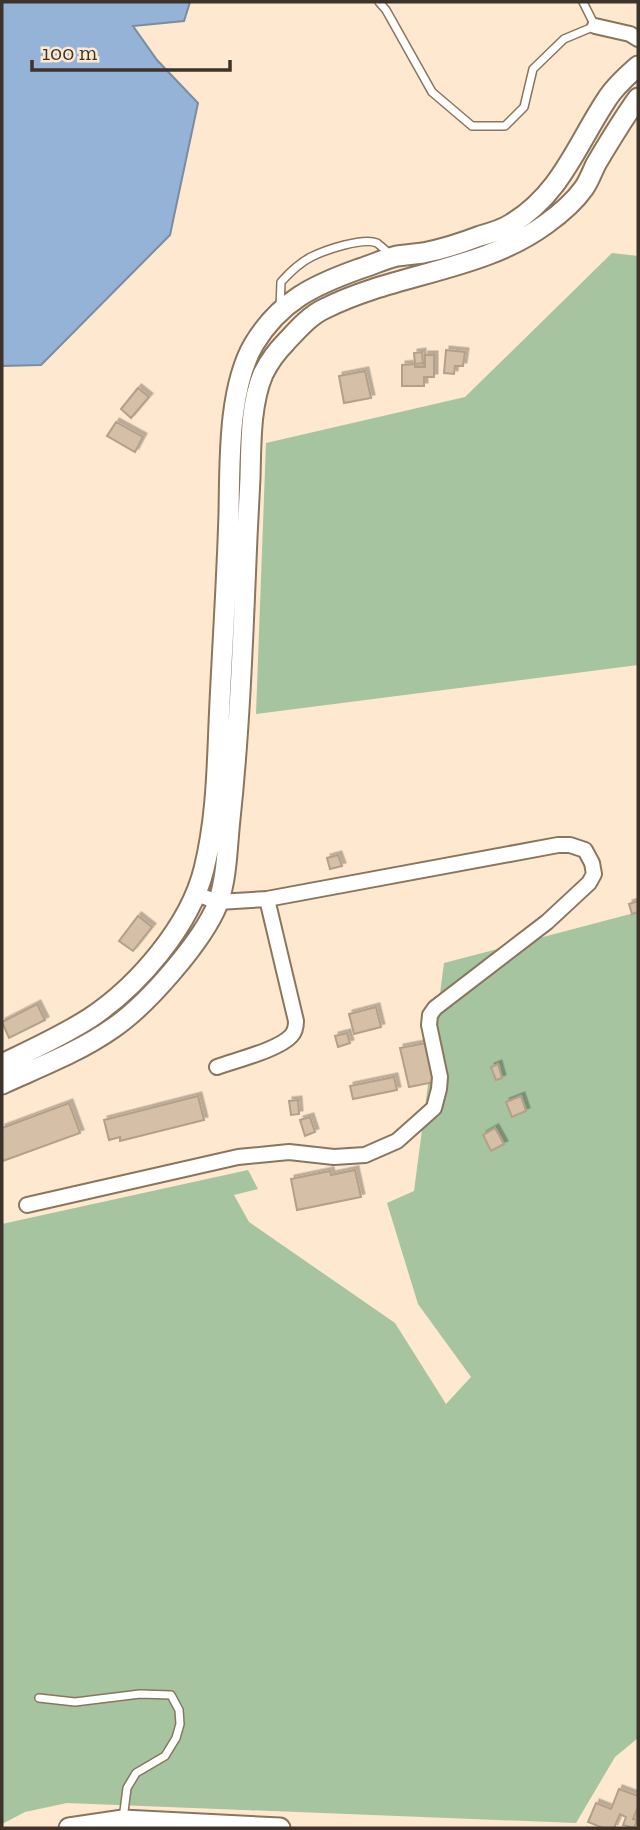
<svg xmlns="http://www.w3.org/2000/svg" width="640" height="1830" viewBox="0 0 640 1830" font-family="'Zilla Slab',serif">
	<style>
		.forest { fill: #a5c49f }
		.water { fill: #95b2d7; stroke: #7a8ca3; stroke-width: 2 }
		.building { fill: #d5bfa7; stroke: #b49f88; stroke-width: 2; filter: url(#shadow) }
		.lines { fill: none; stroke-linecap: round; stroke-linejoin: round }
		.lane-casing { stroke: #8a755f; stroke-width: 10 }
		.street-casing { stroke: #8a755f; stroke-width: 18 }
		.secondary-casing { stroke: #8a755f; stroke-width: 23 }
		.lane { stroke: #fff; stroke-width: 7 }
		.street { stroke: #fff; stroke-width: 14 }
		.secondary { stroke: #fff; stroke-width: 19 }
	</style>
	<defs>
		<filter id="shadow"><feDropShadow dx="3.5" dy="-3.5" stdDeviation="0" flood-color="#0004"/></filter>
	</defs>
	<rect width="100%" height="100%" fill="#fee8cf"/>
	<path class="forest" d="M612,253L638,256V665L256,714L266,443L465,397Z
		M638,912V1738L615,1757L576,1823L67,1803L25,1812L2,1824V1224L248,1170L258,1189L234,1195L249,1222L395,1323L446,1404L471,1377L418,1304L387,1203L414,1191L444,963Z"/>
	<path class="water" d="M2,2H190L184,21L133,26L157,60L198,103L170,235L41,365L2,366Z"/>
	<path class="building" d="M446,350L465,352L463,366H455L454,374L444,373Z
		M422,352L423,363L415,364L414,353Z
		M425,355H434V377H424V386H402V365L415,364V367H425Z
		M365,371L371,398L344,403L339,376Z
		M138,388L149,397L131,418L121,409Z
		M116,422L143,437L135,452L107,436Z
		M338,855L342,866L330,869L327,858Z
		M638,901V912L632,914L629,904Z
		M138,916L152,927L133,951L119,941Z
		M37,1004L45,1020L9,1038L2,1022Z
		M376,1007L381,1027L354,1034L349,1014Z
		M347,1033L350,1043L338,1047L335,1036Z
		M426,1043L434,1082L409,1087L400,1048Z
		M498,1064L502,1078L496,1080L491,1067Z
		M394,1077L397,1090L353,1099L350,1086Z
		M198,1096L204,1120L120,1141V1137L109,1140L104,1120Z
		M521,1096L526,1111L512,1117L506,1102Z
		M298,1100L299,1114L291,1115L289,1101Z
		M69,1103L80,1133L3,1161L2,1157V1128Z
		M310,1117L315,1132L305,1136L300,1120Z
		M495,1128L504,1144L491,1151L483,1135Z
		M355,1170L361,1197L297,1210L291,1179L330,1171L331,1175Z
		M619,1789L638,1796V1807L633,1819L637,1820L634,1828L623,1825L626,1817L620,1814L614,1828H603L588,1822L596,1803L611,1809Z"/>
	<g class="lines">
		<defs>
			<path id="lane" d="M379,2L386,10L432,92L472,126H505L524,107L533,69L564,39L595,26L583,2
				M280,307L281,282C290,272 299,263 311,257C325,250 363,237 377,243C381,246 386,251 390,254
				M39,1698L75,1702L140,1694L171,1695L179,1710L180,1724L176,1738L165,1756L136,1773L127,1788L123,1819"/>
			<path id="street" d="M595,26L630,34L638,39
				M217,1067C236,1060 278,1050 291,1036C295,1032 296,1026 296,1021L267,899
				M27,1205L238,1157L289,1152L334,1157L365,1155L397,1141L434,1108L439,1089L440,1077L429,1025L430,1015L435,1008L547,922L589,883L594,874L592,863L585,850L570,845H558L267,899L218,902L196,894"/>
			<path id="secondary" d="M2,1064C31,1050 62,1036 90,1018C138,986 190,926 204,869C216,821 217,773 219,724C222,654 227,583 229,513C230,462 228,388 254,344C280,301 314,285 359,269C372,265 384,259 397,256C406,255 415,254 423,253C443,249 462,243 480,236C491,233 502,230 511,224C561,194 577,144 607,99C615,86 627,76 638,66
				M2,1084C39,1067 79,1052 113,1028C147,1005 203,941 218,903C227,877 227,846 230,819C240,725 243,631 247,537C248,517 249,497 250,478C251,444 250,405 263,374C269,362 277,351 286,342C298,329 310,315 326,308C396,273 482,271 546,224C560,214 574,202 584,188C589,181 592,172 596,164C609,142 623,119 638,98
				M69,1828L123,1820L280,1828"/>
		</defs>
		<use href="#lane" class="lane-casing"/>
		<use href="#street" class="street-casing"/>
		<use href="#secondary" class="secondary-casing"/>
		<use href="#lane" class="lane"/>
		<use href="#street" class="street"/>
		<use href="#secondary" class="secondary"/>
	</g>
	<rect width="640" height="1830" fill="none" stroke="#3c332a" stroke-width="7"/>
	<path d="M32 60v10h198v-10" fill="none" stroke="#3c332a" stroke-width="3.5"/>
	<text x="42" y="60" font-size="21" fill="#3c332a" stroke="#fee8cf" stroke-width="5" paint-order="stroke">100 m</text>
</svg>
